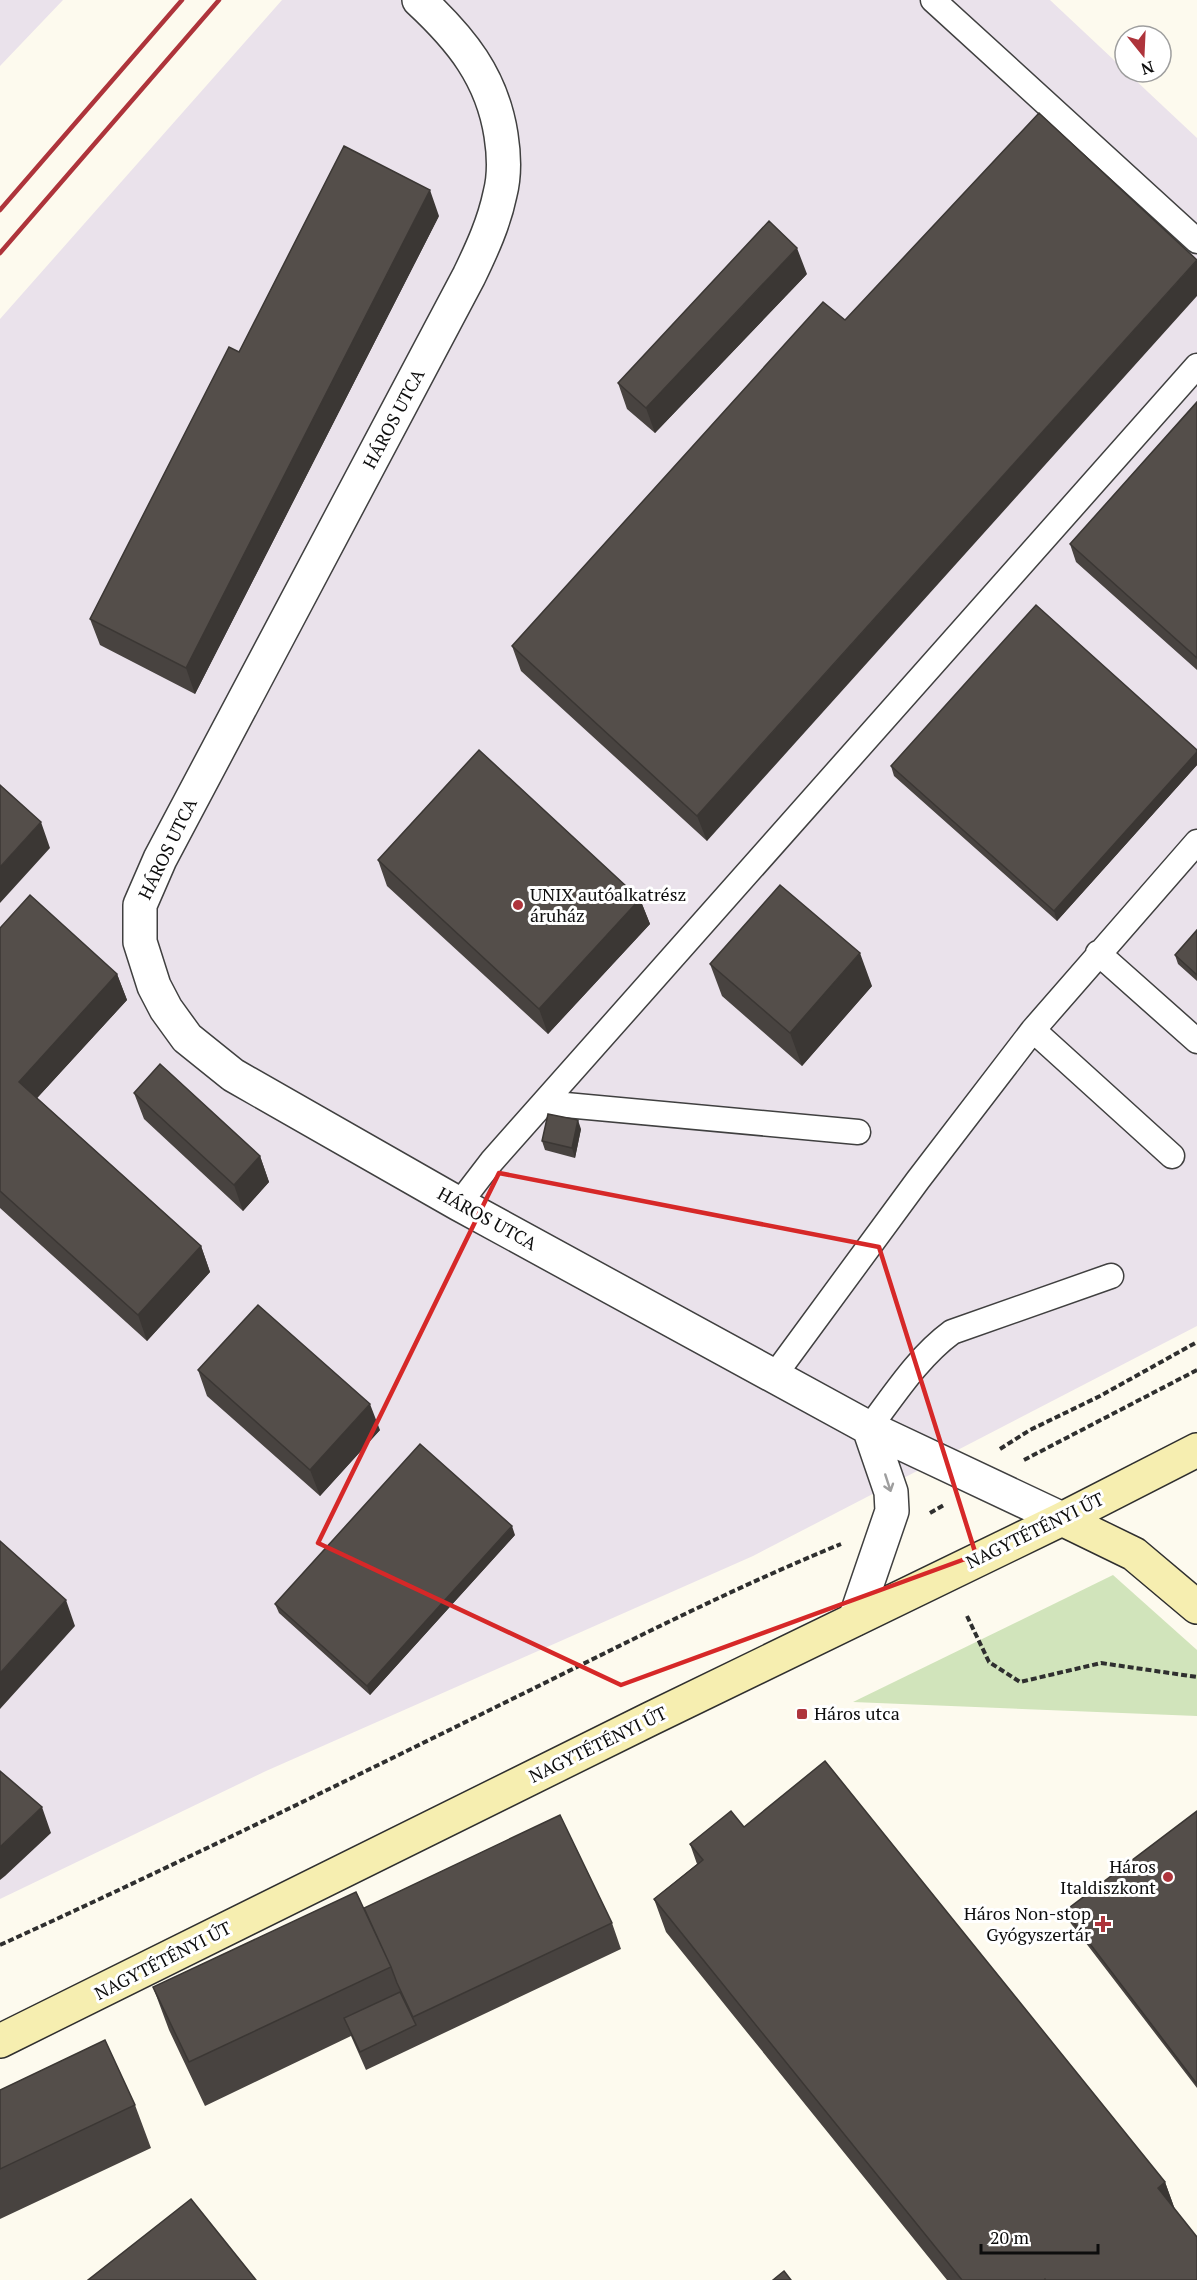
<svg xmlns="http://www.w3.org/2000/svg" width="1197" height="2280" viewBox="0 0 1197 2280" font-family="'PT Serif',serif">
	<style>
		.industrial { fill: #eae2eb }
		.green { fill: #d1e4bb }
		.lines { fill: none; stroke-linecap: round; stroke-linejoin: round }
		.lane-casing { stroke: #404040; stroke-width: 27 }
		.street-casing { stroke: #404040; stroke-width: 36 }
		.secondary-casing { stroke: #2f2f2f; stroke-width: 36 }
		.path { stroke: #2f2f2f; stroke-width: 4; stroke-dasharray: 6 3; stroke-linecap: butt }
		.lane { stroke: #fff; stroke-width: 24 }
		.street { stroke: #fff; stroke-width: 33 }
		.secondary { stroke: #f6eeb0; stroke-width: 33 }
		.rail { stroke: #ae343b; stroke-width: 4.5 }
		.wall { fill: #484340 }
		.shaded-wall { fill: #3b3734 }
		.building { fill: #544e4a; stroke: #3b3734; stroke-width: 1.5 }
		.oneway { stroke: #9e9e9e }
		.marked { fill: none; stroke: #d62828; stroke-width: 4.5; stroke-linejoin: round }
		.poi-dot { fill: #ae343b; stroke: #fff; stroke-width: 2 }
		.labels { text-anchor: middle; stroke-width: 6; stroke-linejoin: round; paint-order: stroke }
		.street-label { font-size: 18px; fill: #0d0d0d; stroke: #fff }
		.poi-label { font-size: 18px; fill: #0d0d0d; stroke: #fff; text-anchor: start }
	</style>
	<rect width="100%" height="100%" fill="#fdfaee"/>
	<path class="industrial" d="M0,0H63L0,66Z
		M282,0H1050L1197,138V1326L753,1556L266,1771L0,1899V319Z"/>
	<path class="green" d="M1113,1575L1197,1650V1716L853,1702Z"/>
	<g class="lines">
		<defs>
			<path id="lane" d="M933,0L1197,241
				M1098,953L1197,1041
				M1033,1030L1172,1156
				M544,1103L858,1132
				M459,1204L492,1161L1197,366
				M774,1376L918,1180L1033,1030L1197,842
				M869,1428C894,1395 918,1357 952,1332L1111,1276"/>
			<path id="street" d="M419,0C461,39 492,77 501,135C504,154 505,175 500,194C494,223 482,249 469,276L160,859L140,905V942L154,986L166,1009L187,1038L233,1075L459,1204L869,1428L1062,1519
				M855,1619L892,1511L891,1492L869,1428"/>
			<path id="secondary" d="M1062,1519L1134,1554L1197,1607
				M0,2041L650,1719L1062,1519L1197,1450"/>
		</defs>
		<use href="#lane" class="lane-casing"/>
		<use href="#street" class="street-casing"/>
		<use href="#secondary" class="secondary-casing"/>
		<path class="path" d="M1000,1449L1030,1430L1100,1396L1197,1342
			M1024,1460L1197,1370
			M930,1513L944,1505
			M967,1616L989,1662L1020,1682L1101,1663L1197,1677
			M0,1945C169,1868 336,1786 502,1704C614,1649 726,1591 841,1544"/>
		<use href="#lane" class="lane"/>
		<use href="#street" class="street"/>
		<use href="#secondary" class="secondary"/>
		<path class="rail" d="M0,210L182,0
			M0,253L219,0"/>
	</g>
	<path class="wall" d="M439,216L195,694L100,645L90,619L239,352Z
		M807,274L655,433L627,409L618,383Z
		M845,320L707,841L521,671L512,646Z
		M1197,402V670L1076,562L1070,544Z
		M1197,750V765L1057,921L894,776L891,766Z
		M378,860L640,899L650,924L548,1034L387,886Z
		M0,928L117,974L127,1000L37,1098L201,1246L210,1272L147,1341L0,1208Z
		M1197,930V981L1178,964L1175,955Z
		M710,964L872,986L802,1066L722,996Z
		M134,1093L260,1156L269,1182L243,1211L144,1119Z
		M581,1129L575,1158L545,1150L542,1141Z
		M198,1370L380,1430L320,1496L207,1396Z
		M515,1535L370,1695L279,1613L275,1604Z
		M1197,1811V2088L1069,1921L1065,1911Z
		M744,1827L1165,2182L1175,2210L1197,2280H947L666,1932L654,1899L697,1864L690,1844Z
		M364,1908L612,1923L621,1949L366,2070L351,2036L205,2106L169,2030L153,1987Z
		M0,2090L135,2105L151,2148L0,2219Z"/>
	<path class="shaded-wall" d="M430,190L439,216L195,694L186,668Z
		M797,248L807,274L655,433L646,408Z
		M1197,260V296L707,841L697,816Z
		M1197,752V765L1057,921L1054,911Z
		M41,822L50,848L0,903V867Z
		M640,899L650,924L548,1034L539,1009Z
		M860,953L872,986L802,1066L790,1033Z
		M117,974L127,1000L28,1108L19,1082Z
		M578,1120L581,1129L575,1158L572,1148Z
		M260,1156L269,1182L243,1211L234,1185Z
		M201,1246L210,1272L147,1341L138,1315Z
		M370,1404L380,1430L320,1496L310,1470Z
		M512,1526L515,1535L370,1695L367,1686Z
		M66,1600L75,1626L0,1709V1673Z
		M42,1807L51,1833L5,1876L0,1880V1847Z
		M1165,2182L1177,2215L1158,2188Z"/>
	<path class="building" d="M1039,113L1197,260L697,816L512,646L823,302L845,320Z
		M344,146L430,190L186,668L90,619L229,347L239,352Z
		M769,221L797,248L646,408L618,383Z
		M1197,402V658L1070,544Z
		M1036,605L1197,750V752L1054,911L891,766Z
		M479,750L640,899L539,1009L378,860Z
		M0,785L41,822L0,867Z
		M780,885L860,953L790,1033L710,964Z
		M30,895L117,974L19,1082L201,1246L138,1315L0,1191V928Z
		M1197,930V975L1175,955Z
		M160,1064L260,1156L234,1185L134,1093Z
		M548,1114L578,1120L572,1148L542,1141Z
		M258,1305L370,1404L310,1470L198,1370Z
		M420,1444L512,1526L367,1686L275,1604Z
		M0,1541L66,1600L0,1673Z
		M825,1761L1165,2182L1158,2188L1197,2237V2280H1046L1045,2279L1044,2280H962L654,1899L703,1860L690,1844L731,1811L744,1827Z
		M0,1771L42,1807L0,1847Z
		M1197,1811V2084L1065,1911Z
		M560,1815L612,1923L413,2017L397,1983L391,1967L364,1908Z
		M356,1892L391,1967L189,2062L153,1987Z
		M400,1992L416,2025L360,2052L344,2018Z
		M105,2040L135,2105L0,2169V2090Z
		M191,2199L256,2280H88Z
		M784,2271L791,2280H773Z"/>
	<defs><path id="oneway-shaft" d="M-6 0H5M1.5-3L5.5 0L1.5 3" fill="none" stroke-width="1.6" stroke-linecap="round" stroke-linejoin="round" transform="scale(1.5)"/></defs>
	<use class="oneway" href="#oneway-shaft" transform="translate(888 1483) rotate(72)"/>
	<path class="marked" d="M499,1173L879,1247L976,1555L621,1685L318,1543Z"/>
	<g class="poi-dot">
		<circle cx="518" cy="905" r="6"/>
		<rect x="796" y="1708" width="12" height="12" rx="3"/>
		<circle cx="1168" cy="1877" r="6"/>
		<path d="M1100 1915h6v6h6v6h-6v6h-6v-6h-6v-6h6z"/>
	</g>
	<g class="labels">
		<g class="street-label">
			<text transform="translate(394 419) rotate(-62)" y="6">HÁROS UTCA</text>
			<text transform="translate(168 849) rotate(-64)" y="6">HÁROS UTCA</text>
			<text transform="translate(487 1219) rotate(29)" y="6">HÁROS UTCA</text>
			<text transform="translate(1035 1531) rotate(-26)" y="6">NAGYTÉTÉNYI ÚT</text>
			<text transform="translate(598 1745) rotate(-26)" y="6">NAGYTÉTÉNYI ÚT</text>
			<text transform="translate(163 1961) rotate(-27)" y="6">NAGYTÉTÉNYI ÚT</text>
		</g>
		<g class="poi-label">
			<text x="530" y="901">UNIX autóalkatrész<tspan x="530" dy="21">áruház</tspan></text>
			<text x="814" y="1720">Háros utca</text>
			<text x="1156" y="1873" text-anchor="end">Háros<tspan x="1156" dy="21">Italdiszkont</tspan></text>
			<text x="1091" y="1920" text-anchor="end">Háros Non-stop<tspan x="1091" dy="21">Gyógyszertár</tspan></text>
		</g>
	</g>
	<g transform="translate(1143 54) rotate(162)"><circle r="28" fill="#ffffff" stroke="#9e9e9e" stroke-width="1.5"/>
	<path d="M0-4.5L10 22L0 15L-10 22Z" fill="#ae343b"/>
	<text y="-9" font-size="16" font-weight="bold" text-anchor="middle" fill="#0d0d0d">N</text>
	</g>
	<path d="M981 2244v9h117v-9" fill="none" stroke="#0d0d0d" stroke-width="3"/>
	<text x="990" y="2244" font-size="18" fill="#0d0d0d" stroke="#ffffff" stroke-width="4.5" paint-order="stroke">20 m</text>
</svg>
